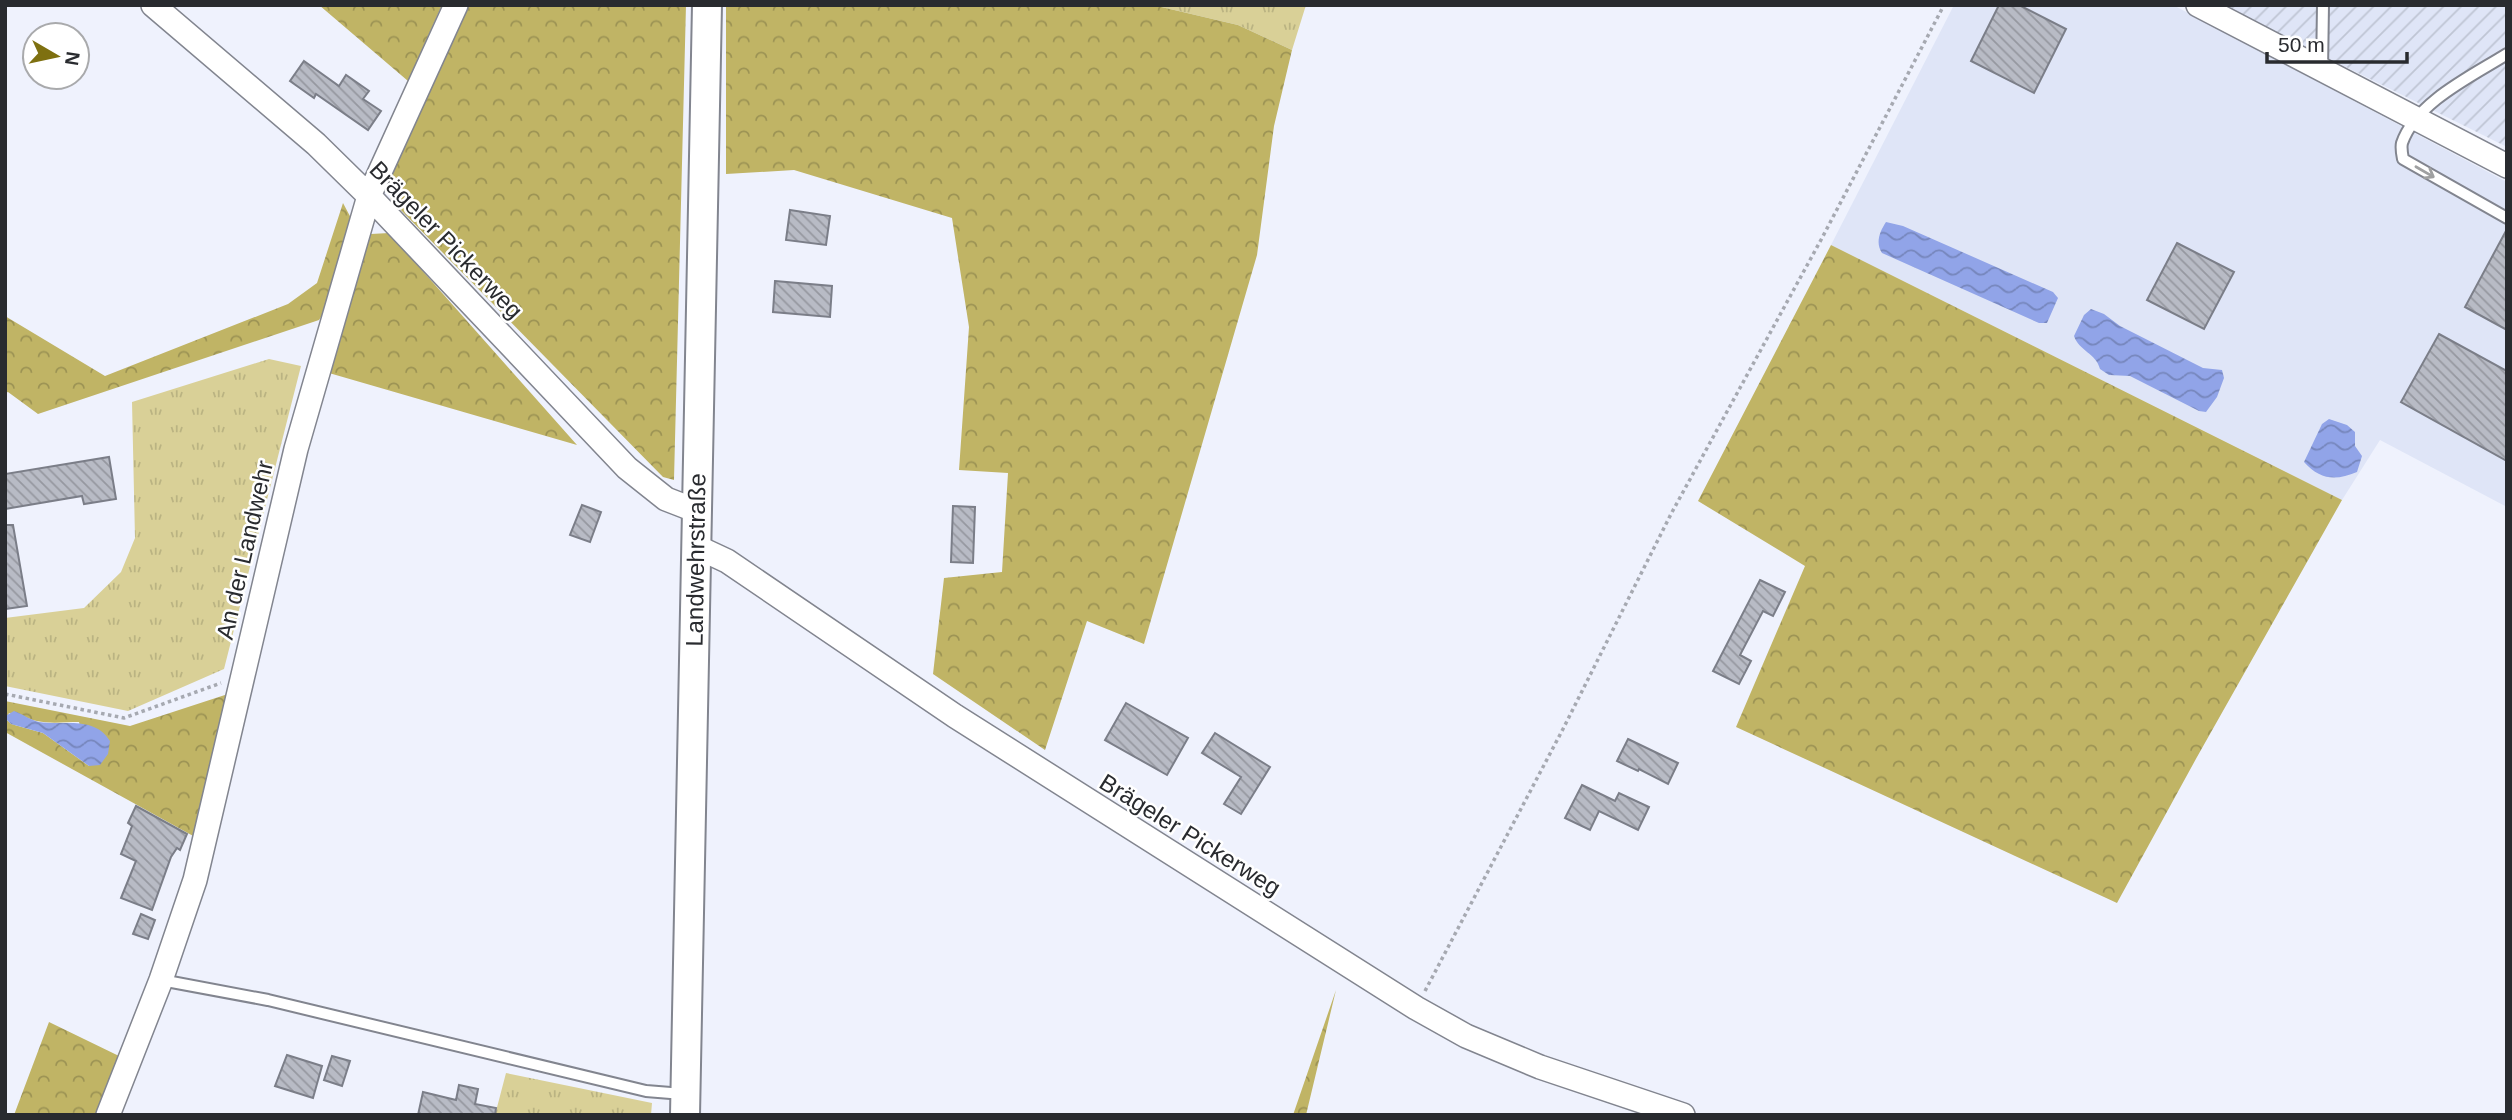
<svg xmlns="http://www.w3.org/2000/svg" width="2512" height="1120" viewBox="0 0 2512 1120" font-family="Arial,sans-serif">
	<style>
		.built { fill: #dfe5f7 }
		.industrial { fill: url(#industrial-furrows) }
		.grass { fill: url(#grass-tufts) }
		.forest { fill: url(#forest-crowns); fill-rule: evenodd }
		.water { fill: url(#water-waves) }
		.building { fill: url(#building-back-hatch); stroke: #7b7e88; stroke-width: 2 }
		.lines { fill: none; stroke-linecap: round; stroke-linejoin: round }
		.service-casing { stroke: #82858f; stroke-width: 14 }
		.minor-casing { stroke: #82858f; stroke-width: 26 }
		.tertiary-casing { stroke: #82858f; stroke-width: 32 }
		.path { stroke: #a6a9b1; stroke-width: 3.5; stroke-dasharray: 3.5 3.5; stroke-linecap: butt }
		.service { stroke: #fff; stroke-width: 10 }
		.minor { stroke: #fff; stroke-width: 23 }
		.tertiary { stroke: #fff; stroke-width: 28 }
		.oneway { stroke: #9fa0a1 }
		.labels { text-anchor: middle; stroke-width: 5; stroke-linejoin: round; paint-order: stroke }
		.street-label { font-size: 24px; fill: #292b2f; stroke: #fff }
	</style>
	<defs>
		<pattern id="industrial-furrows" width="10" height="10" patternUnits="userSpaceOnUse" patternTransform="scale(1.75)"><rect width="10" height="10" fill="#dfe5f7"/><path d="M-1 1l2-2M0 10L10 0M9 11l2-2" fill="none" stroke="#bfc5d4"/></pattern>
		<pattern id="grass-tufts" width="24" height="20" patternUnits="userSpaceOnUse" patternTransform="scale(1.75)"><rect width="24" height="20" fill="#d9d097"/><path d="M3 7l-1-3M5 7V3M7 7l1-3M15 17l-1-3M17 17v-4M19 17l1-3" fill="none" stroke="#bab382"/></pattern>
		<pattern id="forest-crowns" width="20" height="18" patternUnits="userSpaceOnUse" patternTransform="scale(1.75)"><rect width="20" height="18" fill="#c0b465"/><path d="M2 6a3 3 0 1 1 6 0M12 15a3 3 0 1 1 6 0" fill="none" stroke="#9c9354"/></pattern>
		<pattern id="water-waves" width="16" height="10" patternUnits="userSpaceOnUse" patternTransform="scale(1.75)"><rect width="16" height="10" fill="#91a4e8"/><path d="M0 5q4-4 8 0t8 0" fill="none" stroke="#7686bc"/></pattern>
		<pattern id="building-back-hatch" width="6" height="6" patternUnits="userSpaceOnUse" patternTransform="scale(1.75)"><rect width="6" height="6" fill="#b8bbc5"/><path d="M-1 5l2 2M0 0l6 6M5-1l2 2" fill="none" stroke="#9698a0"/></pattern>
	</defs>
	<rect width="100%" height="100%" fill="#eff2fd"/>
	<path class="built" d="M1954,5H2173L2507,182V507L2380,440L2342,500L1831,245Z"/>
	<path class="industrial" d="M2221,5H2507V147Z"/>
	<path class="grass" d="M1153,5H1306L1292,50L1238,25Z
		M269,359L301,366L224,669L128,711L5,686V618L84,608L121,572L135,538L132,402Z
		M506,1073L652,1103L651,1115H495Z"/>
	<path class="forest" d="M319,5H442L408,81Z
		M466,5H686L674,480L663,477L391,200L389,175Z
		M726,5H1153L1238,25L1292,50L1274,126L1257,255L1144,644L1087,621L1045,750L933,674L944,578L1002,572L1008,473L959,470L969,327L952,218L794,170L726,174Z
		M343,203L352,220L331,302L319,320L38,414L8,392L5,393V316L105,376L288,304L317,283Z
		M389,233L577,445L329,373L371,234Z
		M1831,245L2342,500L2197,757L2117,903L1736,727L1805,566L1698,501Z
		M231,693L195,837L5,732V701L130,726ZM9,713C20,712 26,719 37,721C50,724 65,722 79,722L89,766L43,733L11,724L6,719Z
		M1336,990L1306,1115H1293Z
		M49,1022L119,1056L96,1115H14Z"/>
	<path class="water" d="M1886,222L1903,226L2053,292L2058,298L2047,323H2039L1882,253C1875,243 1880,231 1886,222Z
		M2091,309L2104,314L2120,326L2203,368L2222,370L2224,378L2217,397L2206,412L2199,411L2130,376L2109,375L2100,369C2096,353 2079,351 2074,336L2084,315Z
		M2329,419L2347,425L2355,432V446L2362,456L2357,472C2336,481 2320,480 2304,462L2322,424Z
		M14,711C23,714 30,720 39,722C64,726 94,715 110,741L108,754L100,765L89,766L43,733L11,724L6,719L7,715Z"/>
	<path class="building" d="M1999,5H2019L2066,29L2034,93L1971,61Z
		M304,61L339,86L346,75L369,91L363,99L381,111L368,130L316,94L314,98L290,81Z
		M790,210L830,216L826,245L786,240Z
		M2507,229V330L2465,307Z
		M2177,243L2234,272L2204,329L2147,300Z
		M775,281L832,286L830,317L773,312Z
		M2439,334L2507,371V461L2401,402Z
		M109,457L116,499L84,504L82,496L5,509V474Z
		M582,505L601,512L590,542L570,535Z
		M953,506L975,507L973,563L951,562Z
		M5,525H13L27,606L5,609Z
		M1760,580L1785,592L1773,616L1763,611L1740,655L1751,661L1739,684L1713,671Z
		M1126,703L1188,738L1167,775L1105,740Z
		M1215,733L1270,767L1241,814L1224,804L1241,777L1202,753Z
		M1628,739L1678,763L1668,784L1639,769L1638,771L1617,761Z
		M1582,785L1615,801L1619,793L1649,807L1638,830L1599,811L1590,830L1565,818Z
		M136,806L187,834L180,850L177,848L171,857L152,910L121,898L136,861L121,854L132,826L128,823Z
		M141,914L155,920L148,939L133,934Z
		M287,1055L322,1066L313,1098L275,1086Z
		M332,1056L350,1061L342,1086L324,1080Z
		M459,1085L478,1089L475,1104L496,1108L495,1115H418L423,1092L456,1100Z"/>
	<g class="lines">
		<defs>
			<path id="service" d="M2507,54C2472,76 2416,102 2402,143C2401,147 2402,154 2403,159L2507,218
				M2322,71L2323,5
				M161,980L268,1000L646,1091L683,1094"/>
			<path id="minor" d="M153,5L316,144L369,196L627,468L666,499L697,511
				M2198,5L2507,166
				M697,547L727,561L955,716L1416,1008L1466,1036L1540,1067L1683,1115
				M108,1115L161,980L195,880L296,449L369,196L456,5"/>
			<path id="tertiary" d="M685,1115L707,5"/>
		</defs>
		<use href="#service" class="service-casing"/>
		<use href="#minor" class="minor-casing"/>
		<use href="#tertiary" class="tertiary-casing"/>
		<path class="path" d="M5,694L124,718L221,683
			M1425,991L1563,729L1671,514L1822,238L1944,5"/>
		<use href="#service" class="service"/>
		<use href="#minor" class="minor"/>
		<use href="#tertiary" class="tertiary"/>
	</g>
	<defs><path id="oneway-shaft" d="M-6 0H5M1.5-3L5.5 0L1.5 3" fill="none" stroke-width="1.6" stroke-linecap="round" stroke-linejoin="round" transform="scale(1.75)"/></defs>
	<use class="oneway" href="#oneway-shaft" transform="translate(2425 172) rotate(30)"/>
	<g class="labels">
		<g class="street-label">
			<text transform="translate(446 240) rotate(46)" y="8">Brägeler Pickerweg</text>
			<text transform="translate(245 550) rotate(-77)" y="8">An der Landwehr</text>
			<text transform="translate(696 560) rotate(-89)" y="8">Landwehrstraße</text>
			<text transform="translate(1190 835) rotate(32)" y="8">Brägeler Pickerweg</text>
		</g>
	</g>
	<rect width="2512" height="1120" fill="none" stroke="#292b2f" stroke-width="14"/>
	<g transform="translate(56 56) rotate(99)"><circle r="33" fill="#ffffff" stroke="#a9aaac" stroke-width="2"/>
	<path d="M0-5L12 26L0 18L-12 26Z" fill="#7e7010"/>
	<text y="-10" font-size="19" font-weight="bold" text-anchor="middle" fill="#292b2f">N</text>
	</g>
	<path d="M2267 52v10h140v-10" fill="none" stroke="#292b2f" stroke-width="3.5"/>
	<text x="2278" y="52" font-size="21" fill="#292b2f" stroke="#ffffff" stroke-width="5" paint-order="stroke">50 m</text>
</svg>
